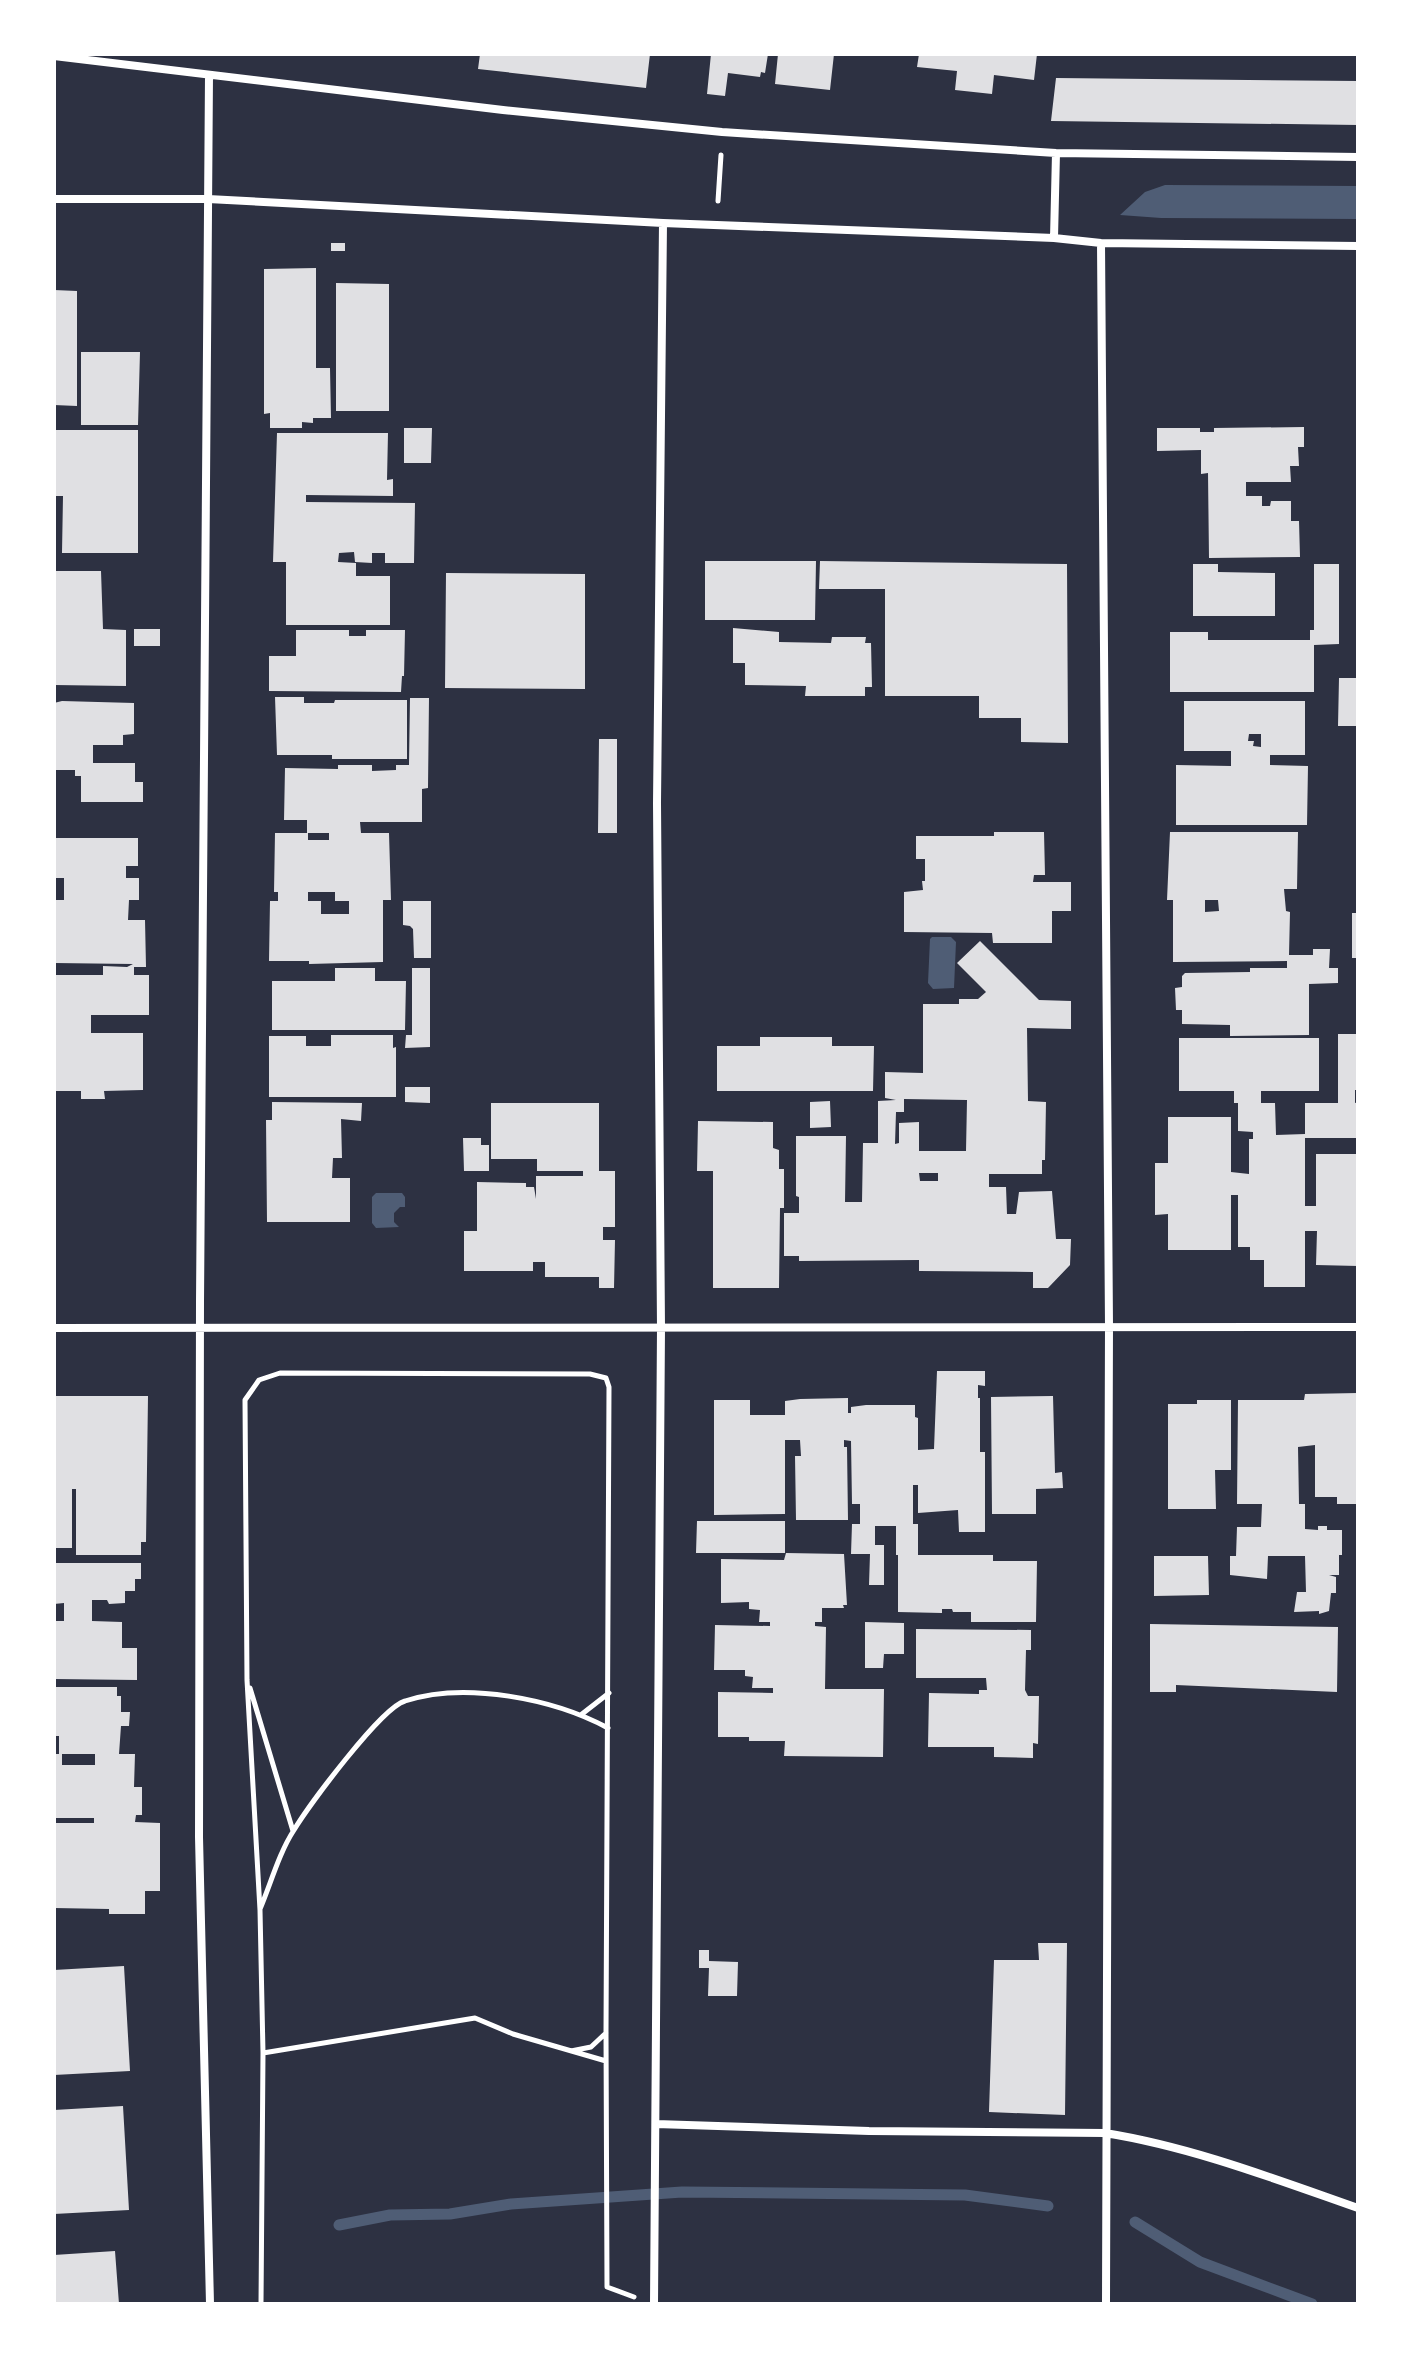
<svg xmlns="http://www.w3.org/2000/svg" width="1412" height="2358" viewBox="0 0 1412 2358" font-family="Poppins,sans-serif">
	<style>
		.water { fill: #4f5d75 }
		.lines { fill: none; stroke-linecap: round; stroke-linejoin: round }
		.stream { stroke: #4f5d75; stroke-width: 11 }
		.building { fill: #e0e0e3; fill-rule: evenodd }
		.path { stroke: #fff; stroke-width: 5 }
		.minor { stroke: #fff; stroke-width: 8 }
	</style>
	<rect width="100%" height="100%" fill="#2d3142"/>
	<path class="water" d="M1165,185L1358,186V219L1161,218L1120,215L1145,192Z
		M932,937H951L956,942L954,988L933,989L928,983L930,939Z
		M376,1193H402L405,1197V1207H400L394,1213V1222L399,1227L376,1228L372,1223V1197Z"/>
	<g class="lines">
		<path class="stream" d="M1135,2222L1200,2262L1312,2304
			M339,2225L390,2215L450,2214L511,2204L682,2192L965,2195L1048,2206"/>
	</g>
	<path class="building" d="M480,54H650L646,88L478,69Z
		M711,54H768L765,73L761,72L760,77L728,73L725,96L707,94Z
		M778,54H834L830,90L775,84Z
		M919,54H1037L1034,80L994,75L992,94L955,90L957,71L917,67Z
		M1056,78L1358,81V125L1051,121Z
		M331,243H345V251H331Z
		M316,268V368H330L331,418H313V423L302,422V428H270V413L264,414V269Z
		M336,283L389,284V411H336Z
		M54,290L77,291V406L54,405Z
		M81,352H140L138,425H81Z
		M1304,427V447H1298L1299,466H1290L1291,482H1246V496H1262V506H1270L1271,501H1291V521H1299L1300,557L1209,558L1208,473L1201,474V450L1157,451V428H1200V432H1214V428Z
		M404,428H432L431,463H404Z
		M54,430H138V553H62L63,496H54Z
		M277,433H388L387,480L393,479V496L306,495V502L415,503L414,563H385V553H372V563L355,562L354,552L339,553L338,562L356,563V576H390V625H286V562H273Z
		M705,561H816L815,620H705Z
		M820,561L1067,564L1068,743L1021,742V718H979V696H885V589H819Z
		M1193,564H1218V572L1275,573V616H1193Z
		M1314,564H1339V644L1314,645V692H1170V632H1208V640H1310V630H1314Z
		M54,571H101L103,629L126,630V686L54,685Z
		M446,573L585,574V689L445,688Z
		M733,628L779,632V642L831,643L832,637H866L865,643H871L872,687H865V696H805L806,686L745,685V663H733Z
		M134,629H160V646H134Z
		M296,630H349V636H366V630H405L404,676H402L401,692L269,691V656H296Z
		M1339,678H1358V726H1338Z
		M275,697H304V703H334L335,700H407V759H332V755H277Z
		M410,698H429L428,788L422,789V822H360L361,833H389L391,900H383V962L309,964V961H269L270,901H278V892H274L275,833H307V820H284L285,768L338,769V765H372V771L396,770V765H409ZM308,833H329V840H308ZM308,892H335V901H349V914H321V901H308Z
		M62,701L134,703V734L123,735V745H93V763H135V782H143V802H81V776H75V770H54V703Z
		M1184,701H1305V755H1270V765L1308,766L1307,825H1176V765L1231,766V751H1184ZM1249,734H1261V747L1253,746L1254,741H1248Z
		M599,739H617V833H598Z
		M994,832H1044L1045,875H1034L1033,882H1071V911H1052V943H993L992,933L904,932V892L923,890L922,881H925V859H916V836H994Z
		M1170,832H1298L1297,889H1284L1286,911L1290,912L1289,955H1313V949H1330L1329,968H1338V983L1309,984V1035L1230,1036V1025L1182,1024V1010H1176L1175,988L1182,987V976L1185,973L1250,972V968H1287V961L1173,962V900H1167ZM1205,900H1218L1219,911L1205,912Z
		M54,838H138V866H126V878H139V900H129L128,920H145L146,967H134V975H149V1015H91V1033H143V1090L104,1091L105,1099H81V1091H54V975H103V966L127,967L133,964L54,963V900H64V878H54Z
		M403,901H431V958H414L413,929L410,926L403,925Z
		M1352,913H1358V958H1352Z
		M980,941L1039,1000L1071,1001V1029L1027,1028L1028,1101L1046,1102L1045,1160H1042V1174H989V1187H1006L1007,1214H1016L1019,1192L1052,1191L1056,1239H1071L1070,1265L1048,1288H1033V1272L919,1271V1260L799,1261V1256H784V1213H799V1197L796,1196V1136H846L845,1202H862L863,1143H878V1101L896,1100L885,1098V1072L923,1073V1004H959V999H978L986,992L957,963ZM904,1099L967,1100L966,1151H919V1122L899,1123V1143L895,1144L896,1112H904ZM919,1173H938V1181H920Z
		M335,968H375V981H406L405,1030H272V981H335Z
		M412,968H430V1047L405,1048L406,1035H412Z
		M1338,1034H1358V1090H1355V1103L1358,1102V1138H1305V1206H1316V1154H1358V1266L1316,1265L1317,1231H1305V1287H1264V1260H1250V1247H1238V1195H1231V1250H1168V1214L1155,1215V1163H1168V1117H1231V1172L1249,1174V1139H1253V1132L1238,1131V1103H1234V1091H1179V1038H1319V1091H1261V1103H1275L1276,1135L1305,1134V1103H1338Z
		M331,1035H393V1048L396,1047V1097H269V1036H306V1046H331Z
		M760,1037H832V1046H874L873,1091H717V1046H760Z
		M405,1087H430V1103L405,1102Z
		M830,1101L831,1127L810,1128V1102Z
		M272,1102L362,1103L361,1121L341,1119L342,1158H333L332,1178H350V1222H267L266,1120H272Z
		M491,1103H599V1171H615V1227H603V1240H615L614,1288H599V1277H545V1262H533V1271H464V1231H477V1182L526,1183V1187H534L536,1199V1176H583V1171H537V1159H491Z
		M698,1121L773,1122V1148L779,1150V1169H784V1208H780L779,1288H713V1171H697Z
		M463,1138H481V1145H489V1171H464Z
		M937,1371H985V1386L978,1385V1398H980V1452H985V1532H959L958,1510L918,1513V1485H913V1524H918V1555H993V1561H1037L1036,1622H971V1612H953L952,1609H942V1613L898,1612V1555H896V1526H875V1545H884V1585H869L870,1554H851L852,1524H860V1504H852L851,1441L844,1440V1447H847L848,1520H796L795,1456H801L800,1440H785V1514L714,1515V1400H750V1415H785V1401L800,1399L848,1398V1413H851V1407L866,1405H915V1417L918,1418V1450L934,1449Z
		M1358,1393V1504H1337V1497H1315V1445L1298,1447L1299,1504H1305V1529L1318,1530V1526H1327V1530H1342V1555H1339V1575H1329L1336,1577V1593H1331L1329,1611L1319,1614V1611L1294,1612L1297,1592H1306L1305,1556H1268L1267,1579L1230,1575V1556H1236L1237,1527H1261L1262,1504H1237L1238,1400H1304L1305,1394Z
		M54,1396H148L146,1542H141V1555H76V1489H72V1548H54Z
		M1053,1396L1055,1473L1062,1472L1063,1488L1036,1489V1514H992L991,1397Z
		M1197,1400H1231V1470H1215L1216,1509H1168V1404H1197Z
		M697,1521H785V1553H696Z
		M786,1553L844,1554L847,1605H843L844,1608H822V1622H815V1626L826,1627L825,1689H884L883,1757L784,1756L785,1741H749V1737H718V1692L773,1693V1688H752L753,1677L745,1676V1670H714L715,1625L770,1626V1622H759L760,1610L749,1609V1602L721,1603V1559L784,1560Z
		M1154,1556H1208L1209,1595L1154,1596Z
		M54,1563H141V1579H135V1591H125V1603L109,1604L107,1600H92V1621L122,1622V1648H137V1680L54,1679V1621H64V1603L54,1604Z
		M865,1622L904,1623V1654H884L883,1668H865Z
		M1150,1624L1338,1627L1337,1692L1176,1685V1692H1150Z
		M916,1629L1031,1630V1650H1026L1025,1690L1028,1696H1039L1038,1744L1033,1743V1758L994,1757V1747H928L929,1693L979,1694V1690H987L986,1678H916Z
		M55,1687H117V1696H121V1712H130L129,1726H121L119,1754H135L134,1787H142V1815H136L135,1822L160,1823V1891H145V1914H109V1909L54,1908V1823H94V1818H54V1754H59V1736H54ZM62,1754H95V1765H62Z
		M1038,1943H1067L1065,2115L989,2112L994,1960H1039Z
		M699,1950H709V1961L738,1962L737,1996H708L709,1968H699Z
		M124,1966L130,2071L54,2075V1970Z
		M123,2106L129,2210L54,2214V2110Z
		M115,2251L119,2304H54V2255Z"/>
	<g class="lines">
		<path class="path" d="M718,201L721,155
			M250,1688L293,1831
			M582,1714L609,1693
			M260,1909C271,1883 279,1853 294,1830C309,1805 381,1708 405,1701C465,1681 554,1699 608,1728
			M571,2051L591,2047L606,2033
			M263,2053L475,2018L513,2034L606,2061
			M261,2304L263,2053L260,1910L247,1680L245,1400L259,1380L280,1373L590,1374L606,1378L609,1387L606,2033L607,2287L634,2297"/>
		<path class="minor" d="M54,56L503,110L722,132L1056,153L1358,157
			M209,75L200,1303L199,1837L210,2304
			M54,199H208L663,223L1054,238L1101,243L1358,246
			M1054,238L1056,153
			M1101,243L1109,1326L1106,2304
			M54,1328L1358,1327
			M656,2124L869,2131L1105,2133C1192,2147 1275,2179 1358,2208
			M654,2304L661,1328L657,803L663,223"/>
	</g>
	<rect width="1412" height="2358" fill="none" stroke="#ffffff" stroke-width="112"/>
</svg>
